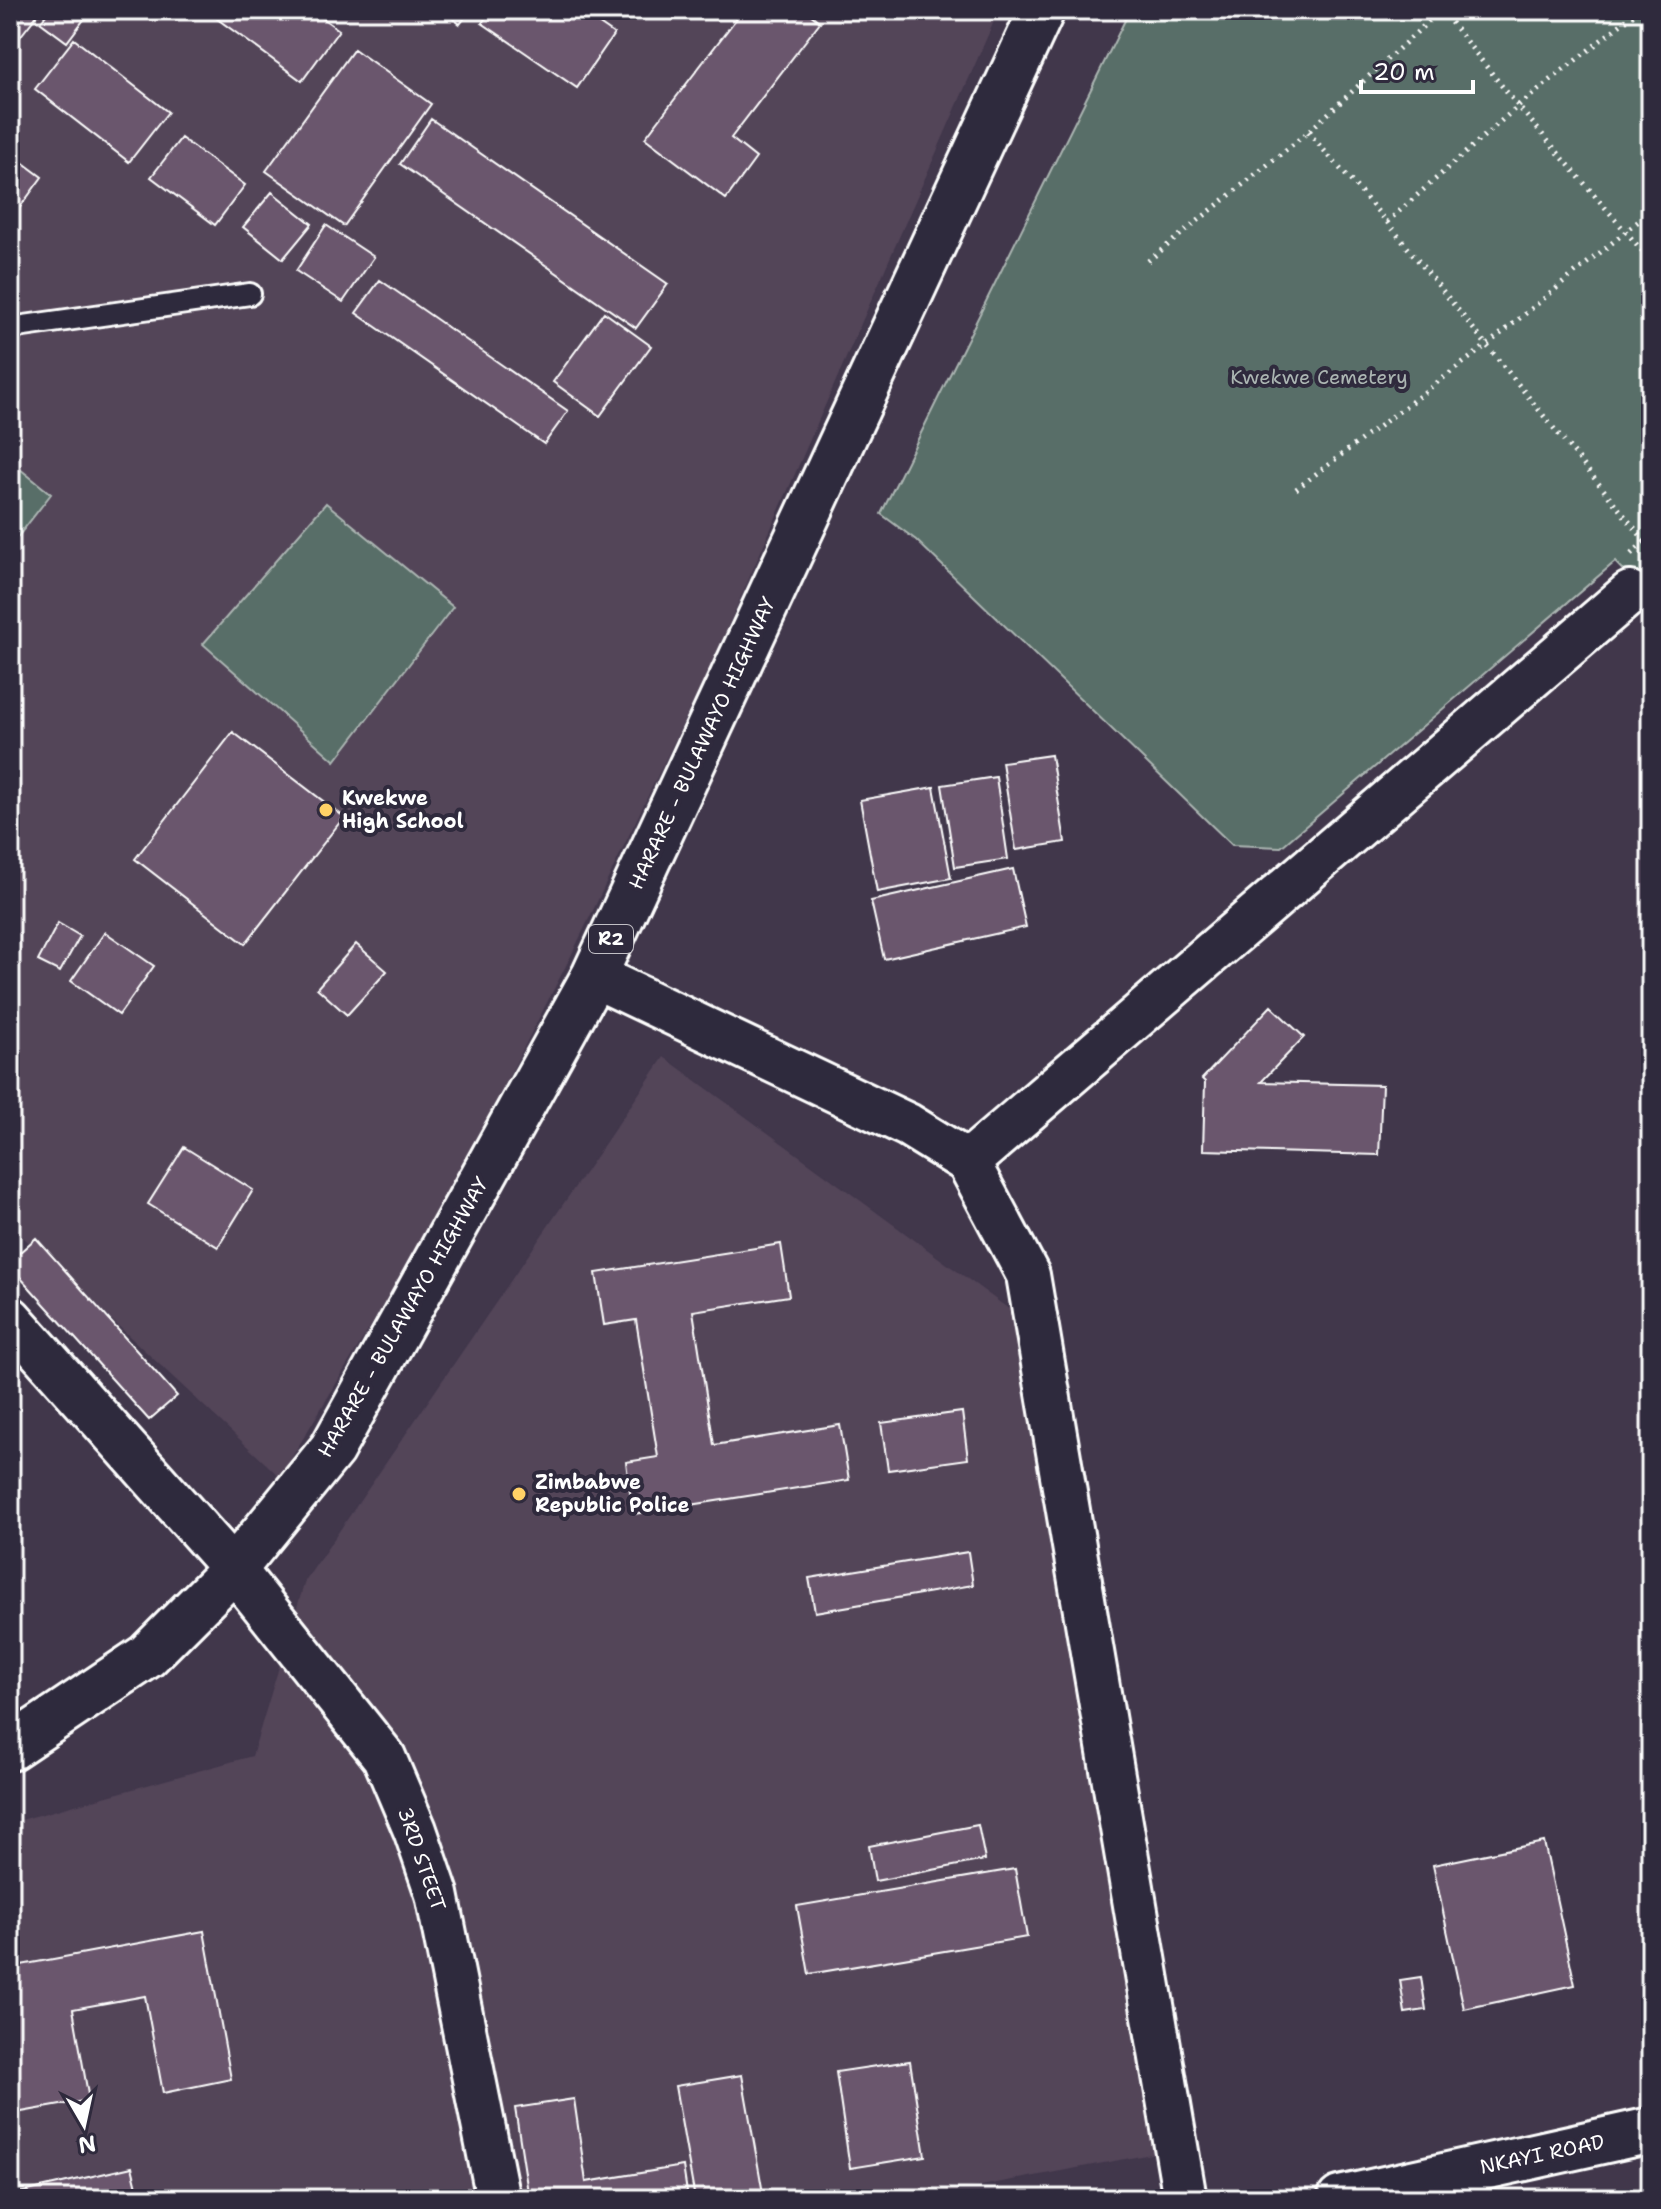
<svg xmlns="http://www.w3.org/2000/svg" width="1661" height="2209" viewBox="0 0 1661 2209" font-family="'Shantell Sans',sans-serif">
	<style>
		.built { fill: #524458 }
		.green { fill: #596e67; stroke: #acb6b3; stroke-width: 2 }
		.building { fill: #6b566d; stroke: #fff; stroke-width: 2 }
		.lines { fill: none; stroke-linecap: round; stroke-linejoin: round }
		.lane-casing { stroke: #fff; stroke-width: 26 }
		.street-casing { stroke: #fff; stroke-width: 48 }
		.secondary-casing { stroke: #fff; stroke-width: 50 }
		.highway-casing { stroke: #fff; stroke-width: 50 }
		.path { stroke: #fff; stroke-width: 5; stroke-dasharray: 2 6; stroke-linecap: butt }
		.lane { stroke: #2f2a3d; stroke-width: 20 }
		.street { stroke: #2f2a3d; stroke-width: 42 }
		.secondary { stroke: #2f2a3d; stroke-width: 44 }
		.highway { stroke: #2f2a3d; stroke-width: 44 }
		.poi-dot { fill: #ffd166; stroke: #2f2a3d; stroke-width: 3 }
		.labels { text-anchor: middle; stroke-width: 8; stroke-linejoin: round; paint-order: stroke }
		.shield { fill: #2f2a3d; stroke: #c1bfc5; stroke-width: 2 }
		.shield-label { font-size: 18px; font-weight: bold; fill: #fff }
		.park-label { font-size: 20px; fill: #acb6b3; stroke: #2f2a3d }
		.street-label { font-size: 20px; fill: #fff; stroke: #2f2a3d }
		.poi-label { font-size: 20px; font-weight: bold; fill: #fff; stroke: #2f2a3d; text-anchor: start }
	</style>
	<rect width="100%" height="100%" fill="#41374b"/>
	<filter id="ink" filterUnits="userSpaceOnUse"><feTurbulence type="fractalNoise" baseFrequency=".0125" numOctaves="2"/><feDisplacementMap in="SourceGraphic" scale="16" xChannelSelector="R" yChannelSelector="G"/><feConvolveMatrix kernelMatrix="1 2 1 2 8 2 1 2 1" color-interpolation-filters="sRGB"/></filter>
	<g filter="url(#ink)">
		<path class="built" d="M10,10H999L711,665L571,956L438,1214L280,1477L10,1225Z
			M664,1057L1028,1323L1199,2145L912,2199H10V1823L252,1756L305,1581Z"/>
		<path class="green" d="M1130,10H1651V600L1615,562L1281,847L1232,845L916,540L881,514Z
			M10,461L51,494L10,547Z
			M326,503L453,607L335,761L203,644Z"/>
		<path class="building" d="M10,10H41L16,42L10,38Z
			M50,10H91L67,42L40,22Z
			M216,10H311L339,30L302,81L212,15Z
			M442,10H471L460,24Z
			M491,10H579L614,34L577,88L482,23Z
			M743,10H805L820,22L731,138L756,158L726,199L645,138Z
			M74,39L168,112L129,162L35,89Z
			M354,49L431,104L344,226L266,171Z
			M431,119L668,284L636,328L400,164Z
			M181,138L245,185L215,225L151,177Z
			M10,153L42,177L10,221Z
			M272,192L312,224L283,259L243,227Z
			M326,225L374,257L343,302L296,271Z
			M380,280L568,411L544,444L356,313Z
			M604,312L651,346L600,416L553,382Z
			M233,732L344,817L245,944L135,859Z
			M1051,755L1065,842L1016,850L1002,762Z
			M996,777L1008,859L955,867L942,785Z
			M934,787L951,878L877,892L860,800Z
			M1013,869L1026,927L884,959L871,901Z
			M58,923L80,936L60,972L38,961Z
			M105,932L154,966L119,1015L71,981Z
			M356,944L387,971L347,1015L317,988Z
			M1271,1006L1304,1037L1261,1082L1382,1085L1379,1155L1203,1150L1205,1082L1202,1079Z
			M184,1147L253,1190L218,1247L148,1204Z
			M36,1238L177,1396L149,1420L10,1266V1261Z
			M781,1244L789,1296L693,1311L714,1445L840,1425L849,1480L633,1514L626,1462L658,1457L636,1320L604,1325L596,1273Z
			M962,1412L968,1459L888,1470L881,1423Z
			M968,1552L973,1585L815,1612L809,1578Z
			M978,1825L985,1860L875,1881L869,1846Z
			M1544,1842L1575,1985L1464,2009L1433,1865Z
			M1015,1869L1027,1937L809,1974L797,1906Z
			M204,1931L231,2079L163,2093L145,1996L73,2009L89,2100L10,2114V1967Z
			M1421,1977L1426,2010L1405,2013L1400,1980Z
			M910,2061L925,2156L850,2168L836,2072Z
			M742,2075L764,2199H695L675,2086Z
			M574,2099L586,2182L683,2166L688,2199H529L515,2108Z
			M132,2167L140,2199H10V2195Z"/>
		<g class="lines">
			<defs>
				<path id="lane" d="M10,328L250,294"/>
				<path id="street" d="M594,976L908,1125L968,1162L1028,1275L1185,2199
					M968,1162L1630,593
					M10,1318L234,1569L384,1757L415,1830L437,1894L498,2199"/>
				<path id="secondary" d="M1340,2199L1651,2130"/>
				<path id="highway" d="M10,1748L147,1656L234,1569L332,1449L594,976L1042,10"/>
			</defs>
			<use href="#lane" class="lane-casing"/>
			<use href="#street" class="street-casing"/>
			<use href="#secondary" class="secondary-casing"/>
			<use href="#highway" class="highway-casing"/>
			<path class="path" d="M1441,10L1518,106L1651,261
				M1308,132L1387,222L1645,541
				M1387,222L1518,106L1639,10
				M1148,261L1308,132L1441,10
				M1296,489L1487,345L1651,211
				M1631,554L1651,536"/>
			<use href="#lane" class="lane"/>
			<use href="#street" class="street"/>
			<use href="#secondary" class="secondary"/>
			<use href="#highway" class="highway"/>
		</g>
	</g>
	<g class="poi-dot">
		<circle cx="326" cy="810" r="8"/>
		<circle cx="519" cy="1494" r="8"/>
	</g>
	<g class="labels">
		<rect class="shield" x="589" y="925" width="44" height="28" rx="6"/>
		<g class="shield-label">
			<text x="611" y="945">R2</text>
		</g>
		<g class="park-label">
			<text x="1319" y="384">Kwekwe Cemetery</text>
		</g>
		<g class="street-label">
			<text transform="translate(702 743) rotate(-65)" y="7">HARARE - BULAWAYO HIGHWAY</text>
			<text transform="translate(403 1317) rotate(-60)" y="7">HARARE - BULAWAYO HIGHWAY</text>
			<text transform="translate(422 1859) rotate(71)" y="7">3RD STEET</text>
			<text transform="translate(1542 2154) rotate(-12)" y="7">NKAYI ROAD</text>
		</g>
		<g class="poi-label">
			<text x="342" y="805">Kwekwe<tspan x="342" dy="23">High School</tspan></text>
			<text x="535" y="1489">Zimbabwe<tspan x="535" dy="23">Republic Police</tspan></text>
		</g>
	</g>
	<rect width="1661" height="2209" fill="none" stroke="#2f2a3d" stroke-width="40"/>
	<rect x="20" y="20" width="1621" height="2169" fill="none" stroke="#fff" stroke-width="3" filter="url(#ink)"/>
	<g transform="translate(84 2125) rotate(171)" stroke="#2f2a3d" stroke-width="6" paint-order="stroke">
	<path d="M0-6L14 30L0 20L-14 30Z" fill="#ffffff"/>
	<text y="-12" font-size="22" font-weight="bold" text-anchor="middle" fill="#ffffff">N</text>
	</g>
	<path d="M1361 80v12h112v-12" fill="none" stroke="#ffffff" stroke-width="4"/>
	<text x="1373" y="80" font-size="24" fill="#ffffff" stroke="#2f2a3d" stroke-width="6" paint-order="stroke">20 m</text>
</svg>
